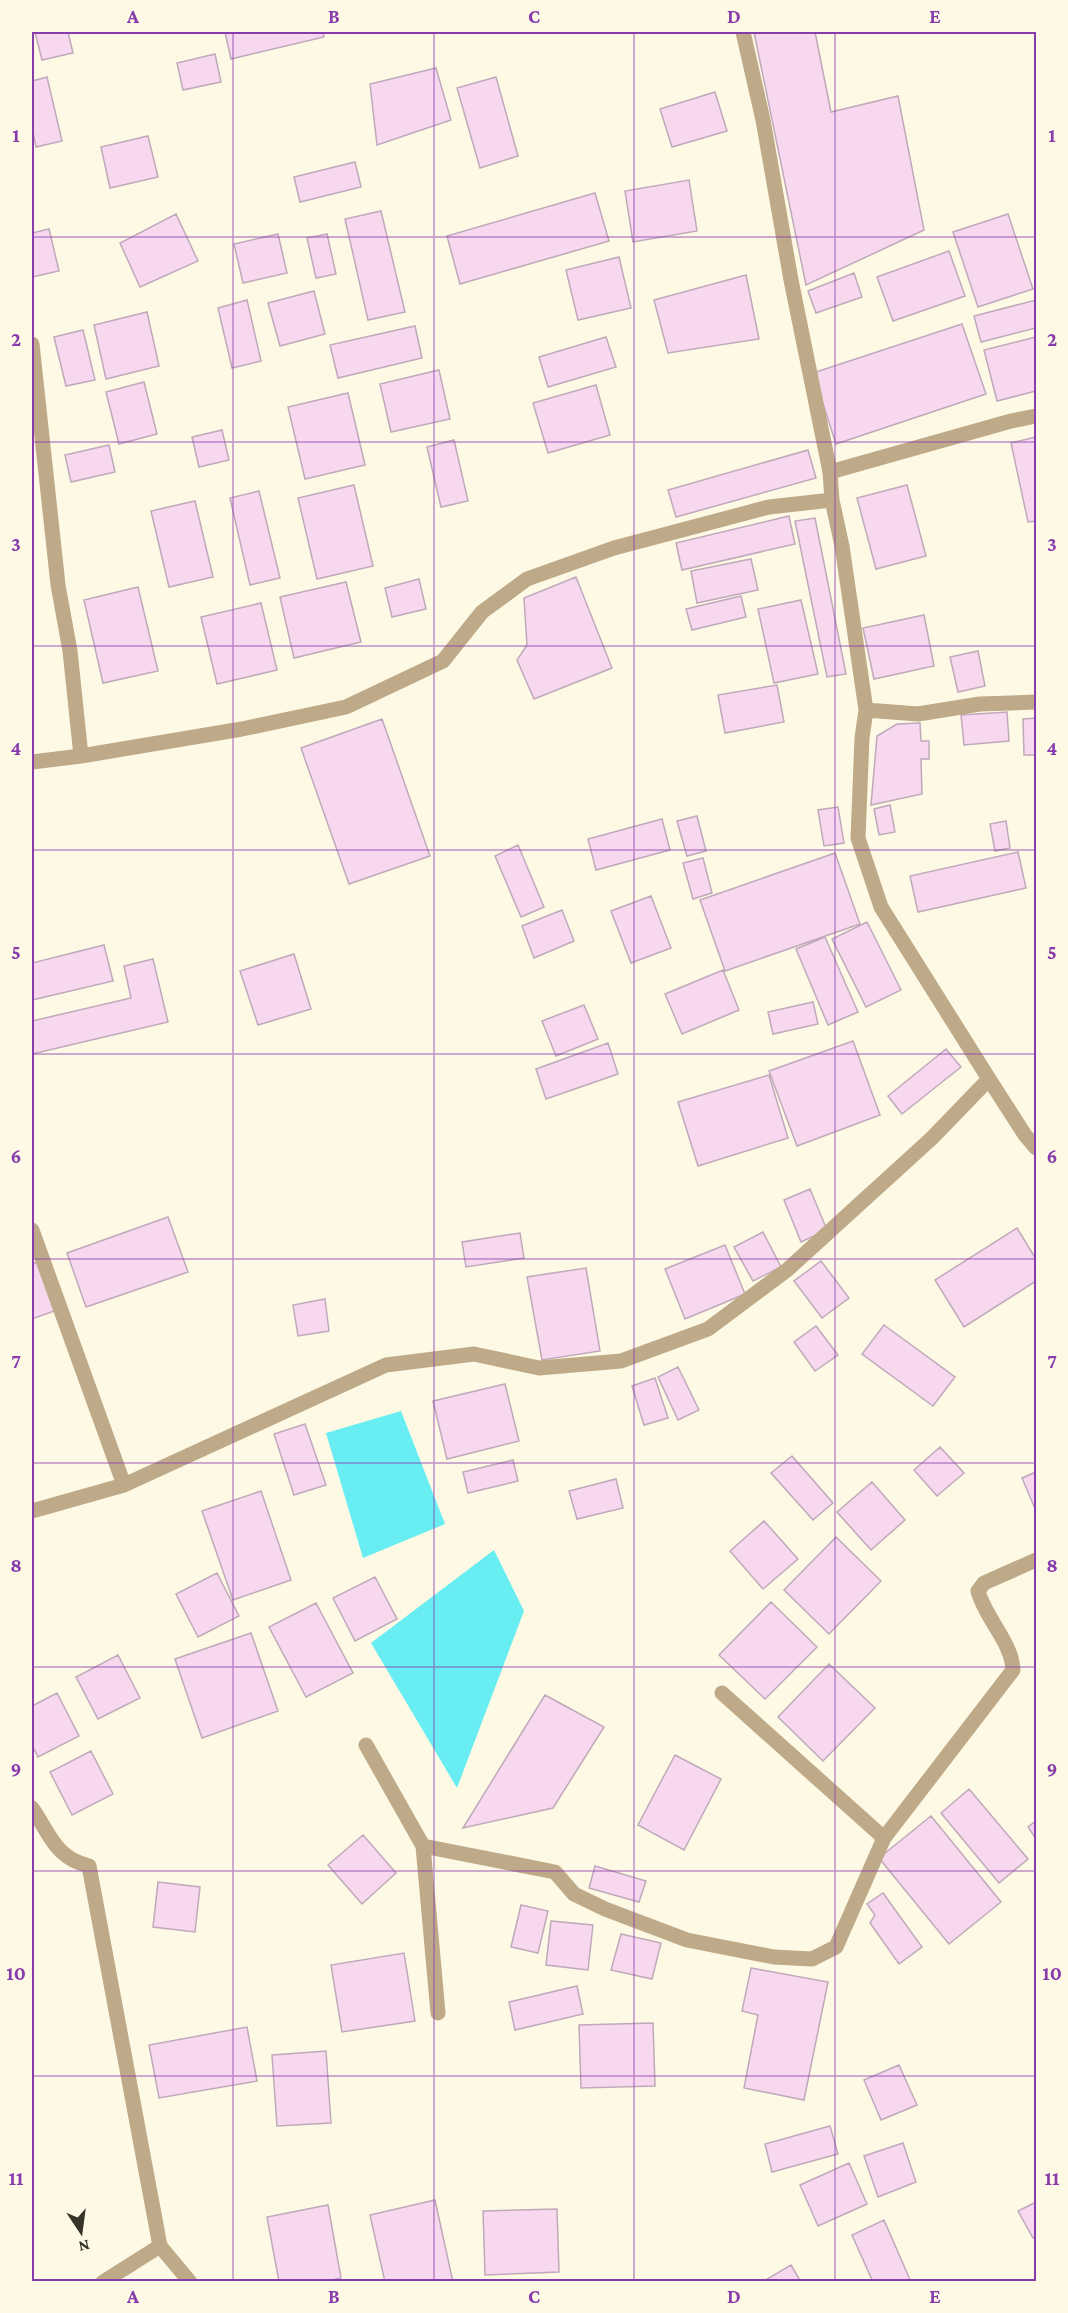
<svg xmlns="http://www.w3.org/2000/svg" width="1068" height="2313" viewBox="0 0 1068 2313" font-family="'Crimson Pro',serif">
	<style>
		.water { fill: #68edf2 }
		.building { fill: #f7d8ef; stroke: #bfa9ba; stroke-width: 1.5 }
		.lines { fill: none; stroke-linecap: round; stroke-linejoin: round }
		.minor { stroke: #beaa88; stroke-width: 15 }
		.grid { fill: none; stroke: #883bac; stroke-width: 1.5; stroke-opacity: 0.55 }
		.neatline { fill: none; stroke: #883bac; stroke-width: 2 }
		.grid-label { font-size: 20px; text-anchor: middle; font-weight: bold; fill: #883bac }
	</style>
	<rect width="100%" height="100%" fill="#fef9e5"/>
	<path class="water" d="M401,1411L445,1524L363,1558L326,1433Z
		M494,1550L524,1611L457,1788L371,1643Z"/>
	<path class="building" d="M35,32H68L73,53L42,60Z
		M225,32H323L324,37L231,59Z
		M754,32H815L831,112L898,96L924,230L806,285Z
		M215,54L221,82L183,90L177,63Z
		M436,68L451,120L377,145L370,84Z
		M47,77L62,141L36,147L32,127V81Z
		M496,77L518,156L480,168L457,88Z
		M715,92L727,131L672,147L660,109Z
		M148,136L158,177L110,188L101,147Z
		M355,162L361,187L300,202L294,177Z
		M689,180L697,231L633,242L625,191Z
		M595,193L609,241L460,284L447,236Z
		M381,211L405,312L368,320L345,219Z
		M176,214L198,261L140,287L120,243Z
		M1008,214L1033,289L978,307L953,232Z
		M49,229L59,271L32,277V233Z
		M278,234L287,273L243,283L234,244Z
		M327,234L336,274L316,278L307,238Z
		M949,251L965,296L893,321L877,277Z
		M619,257L631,308L578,320L566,270Z
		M854,273L862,297L816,313L808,291Z
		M746,275L759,339L668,353L654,300Z
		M314,291L325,334L280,346L268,303Z
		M247,300L261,361L232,368L218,308Z
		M1036,300V328L981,342L974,316Z
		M147,312L159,366L106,379L94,325Z
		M962,324L986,394L836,444L813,373Z
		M415,326L422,358L338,378L330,345Z
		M83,330L95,380L66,386L54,337Z
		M606,337L616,367L548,387L539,357Z
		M1036,337V391L997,401L984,350Z
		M439,370L450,419L391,432L380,384Z
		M144,382L157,434L119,444L106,392Z
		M596,385L610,435L548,453L533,403Z
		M348,393L365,465L305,479L288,407Z
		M222,430L229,460L199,467L192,437Z
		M1036,437V521L1028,522L1011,443Z
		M454,440L468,501L441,507L427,447Z
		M109,445L115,472L71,482L65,455Z
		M808,450L816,478L676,517L668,490Z
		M354,485L373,566L317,579L298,498Z
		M907,485L926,556L876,569L857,498Z
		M259,491L280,578L250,585L230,498Z
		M195,501L213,577L169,587L151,511Z
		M789,516L795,544L682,570L676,543Z
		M815,518L846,674L827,677L795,521Z
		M751,559L758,590L697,603L691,571Z
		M576,577L612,668L534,699L517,660L527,645L524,598Z
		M419,579L426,609L392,617L385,588Z
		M346,582L361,642L294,658L280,597Z
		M138,587L158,671L103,683L84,600Z
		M741,596L746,617L692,630L686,609Z
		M801,600L818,674L774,683L758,609Z
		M261,603L277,670L217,684L201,617Z
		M924,615L934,666L874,679L863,628Z
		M978,651L985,686L958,692L950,657Z
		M777,685L784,722L725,733L718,695Z
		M1007,712L1009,741L964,745L961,715Z
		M1036,718V755H1024L1023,719Z
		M382,719L430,856L349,884L301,748Z
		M920,723L921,741H929V759H921L922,794L871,805L877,736L897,724Z
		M890,805L895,832L879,835L874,809Z
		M838,807L844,843L824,846L818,810Z
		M697,816L706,851L687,856L677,821Z
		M662,819L670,850L596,870L588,839Z
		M1006,821L1010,848L995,851L990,824Z
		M518,845L544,907L521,917L495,856Z
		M1018,852L1026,888L918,912L910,876Z
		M835,853L860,924L725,971L700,900Z
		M703,858L712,893L693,899L683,863Z
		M651,896L671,948L631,963L611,911Z
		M562,910L574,941L534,958L522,926Z
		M867,922L901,990L866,1007L832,939Z
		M825,937L858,1012L828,1025L796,949Z
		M104,945L113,981L32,1000V963Z
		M294,954L311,1009L258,1025L240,971Z
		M153,959L168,1022L32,1054V1021L131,998L124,966Z
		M723,970L739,1010L682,1034L665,994Z
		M813,1002L818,1024L773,1034L768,1012Z
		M584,1005L598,1039L556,1056L542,1021Z
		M853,1041L880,1115L797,1146L769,1071Z
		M608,1043L618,1074L546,1099L536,1069Z
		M946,1049L961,1067L902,1114L888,1096Z
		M769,1075L788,1138L698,1166L678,1102Z
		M810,1189L827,1230L801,1242L784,1200Z
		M168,1217L188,1272L86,1307L67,1253Z
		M1017,1228L1036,1259V1281L964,1327L935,1280Z
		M763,1232L781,1267L753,1281L734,1247Z
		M520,1233L524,1258L466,1267L462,1242Z
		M725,1245L745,1294L685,1319L665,1269Z
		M40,1261L57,1310L32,1319V1264Z
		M821,1261L849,1298L822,1318L794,1281Z
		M586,1268L600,1351L542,1360L527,1277Z
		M325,1299L329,1331L298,1336L293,1305Z
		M884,1325L955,1377L933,1406L862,1354Z
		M816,1326L838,1355L815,1371L794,1342Z
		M678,1367L699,1410L678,1420L658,1377Z
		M655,1378L668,1418L644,1425L632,1386Z
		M505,1384L519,1441L447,1459L433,1401Z
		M305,1424L326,1485L294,1495L274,1434Z
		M940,1447L964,1473L937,1496L914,1470Z
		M792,1456L833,1503L813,1520L771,1473Z
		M513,1460L518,1481L468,1493L463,1472Z
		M1036,1472V1511L1022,1478Z
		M616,1479L623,1508L577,1519L569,1491Z
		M872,1482L905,1520L871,1550L837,1512Z
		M261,1491L291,1580L233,1600L202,1511Z
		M764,1521L798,1559L763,1589L730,1551Z
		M836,1537L881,1581L829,1634L784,1590Z
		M217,1573L239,1616L198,1637L176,1594Z
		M375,1577L397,1619L355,1641L333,1598Z
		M771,1602L817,1647L765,1699L719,1655Z
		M316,1603L353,1673L306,1697L269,1627Z
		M251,1633L278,1711L202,1738L175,1659Z
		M118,1655L140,1698L98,1719L76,1677Z
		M829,1664L875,1708L823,1761L778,1717Z
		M57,1693L79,1736L38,1757L32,1745V1706Z
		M545,1695L604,1727L553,1808L463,1828Z
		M91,1751L113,1794L72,1815L50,1772Z
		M675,1755L721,1779L684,1850L638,1825Z
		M969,1789L1028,1859L999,1883L941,1813Z
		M931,1816L1001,1902L949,1944L879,1858Z
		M1036,1821V1839L1028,1827Z
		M363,1835L396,1873L362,1904L328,1865Z
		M595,1866L646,1881L639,1902L589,1888Z
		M158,1882L200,1887L195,1932L153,1927Z
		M883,1893L922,1947L899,1964L870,1923L875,1915L867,1904Z
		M521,1905L548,1911L538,1953L511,1947Z
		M551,1921L593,1925L588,1970L546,1965Z
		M621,1934L661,1943L652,1979L611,1970Z
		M404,1953L415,2021L342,2032L331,1965Z
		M751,1968L828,1982L804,2100L744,2088L758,2015L742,2011Z
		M577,1986L583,2014L515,2030L509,2002Z
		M653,2023L655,2086L581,2088L579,2025Z
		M247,2027L257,2081L159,2098L149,2045Z
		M326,2051L331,2123L277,2126L272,2055Z
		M899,2065L917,2105L881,2120L864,2080Z
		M830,2126L838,2154L772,2172L765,2144Z
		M903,2143L916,2182L878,2197L864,2156Z
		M849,2163L867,2204L818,2226L800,2185Z
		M435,2200L453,2282H385L370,2215Z
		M1036,2202V2236L1033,2238L1018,2211Z
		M328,2205L341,2278L321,2282H279L267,2217Z
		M557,2209L559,2272L485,2275L483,2211Z
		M884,2220L911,2282H873L852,2235Z
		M791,2265L801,2282H762Z"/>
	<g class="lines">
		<path class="minor" d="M743,32L763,120L791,280L830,472L832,500L842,546L866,710L862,738L858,838L881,907L989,1079L1025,1135L1036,1148
			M32,344L58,585L70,651L81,756
			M830,472L1011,421L1036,416
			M866,710L918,714L980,704L1036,702
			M32,762L81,756L242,729L346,707L443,661L482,612L527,579L614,548L769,507L832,500
			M32,1230L124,1485
			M32,1511L124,1485L386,1365L474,1354L539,1368L621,1361L708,1329L787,1270L932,1138L989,1079
			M722,1693L884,1838
			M366,1745L423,1846L555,1872L574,1894L605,1909L687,1940L774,1957L812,1959L836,1947L884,1838L1013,1670C1012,1642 985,1618 978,1591L984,1583L1036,1560
			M32,1808C50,1834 55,1858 89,1866L160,2246
			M423,1846L438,2013
			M103,2282L160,2246L190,2282"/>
	</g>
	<path class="grid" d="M233,32V2282M434,32V2282M634,32V2282M835,32V2282M32,237H1036M32,442H1036M32,646H1036M32,850H1036M32,1054H1036M32,1259H1036M32,1463H1036M32,1667H1036M32,1871H1036M32,2076H1036"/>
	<rect width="1068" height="2313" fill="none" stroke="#fef9e5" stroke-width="66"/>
	<g transform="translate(81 2232) rotate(167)" stroke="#fef9e5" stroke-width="4.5" paint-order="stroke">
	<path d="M0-4.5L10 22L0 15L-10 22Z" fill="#363329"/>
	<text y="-9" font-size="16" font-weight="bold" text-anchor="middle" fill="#363329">N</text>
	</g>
	<rect x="33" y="33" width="1002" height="2247" class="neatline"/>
	<g class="grid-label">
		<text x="133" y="23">A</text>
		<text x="334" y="23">B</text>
		<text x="534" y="23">C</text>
		<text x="734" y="23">D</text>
		<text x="935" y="23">E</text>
		<text x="16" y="142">1</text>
		<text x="1052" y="142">1</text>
		<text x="16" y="346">2</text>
		<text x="1052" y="346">2</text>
		<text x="16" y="551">3</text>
		<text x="1052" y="551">3</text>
		<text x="16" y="755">4</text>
		<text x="1052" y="755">4</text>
		<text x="16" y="959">5</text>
		<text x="1052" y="959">5</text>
		<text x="16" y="1163">6</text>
		<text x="1052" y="1163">6</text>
		<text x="16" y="1368">7</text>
		<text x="1052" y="1368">7</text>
		<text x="16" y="1572">8</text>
		<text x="1052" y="1572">8</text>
		<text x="16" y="1776">9</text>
		<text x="1052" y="1776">9</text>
		<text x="16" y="1980">10</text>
		<text x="1052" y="1980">10</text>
		<text x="16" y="2185">11</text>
		<text x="1052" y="2185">11</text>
		<text x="133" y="2303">A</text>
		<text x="334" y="2303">B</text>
		<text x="534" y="2303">C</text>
		<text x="734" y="2303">D</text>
		<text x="935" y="2303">E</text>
	</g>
</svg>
